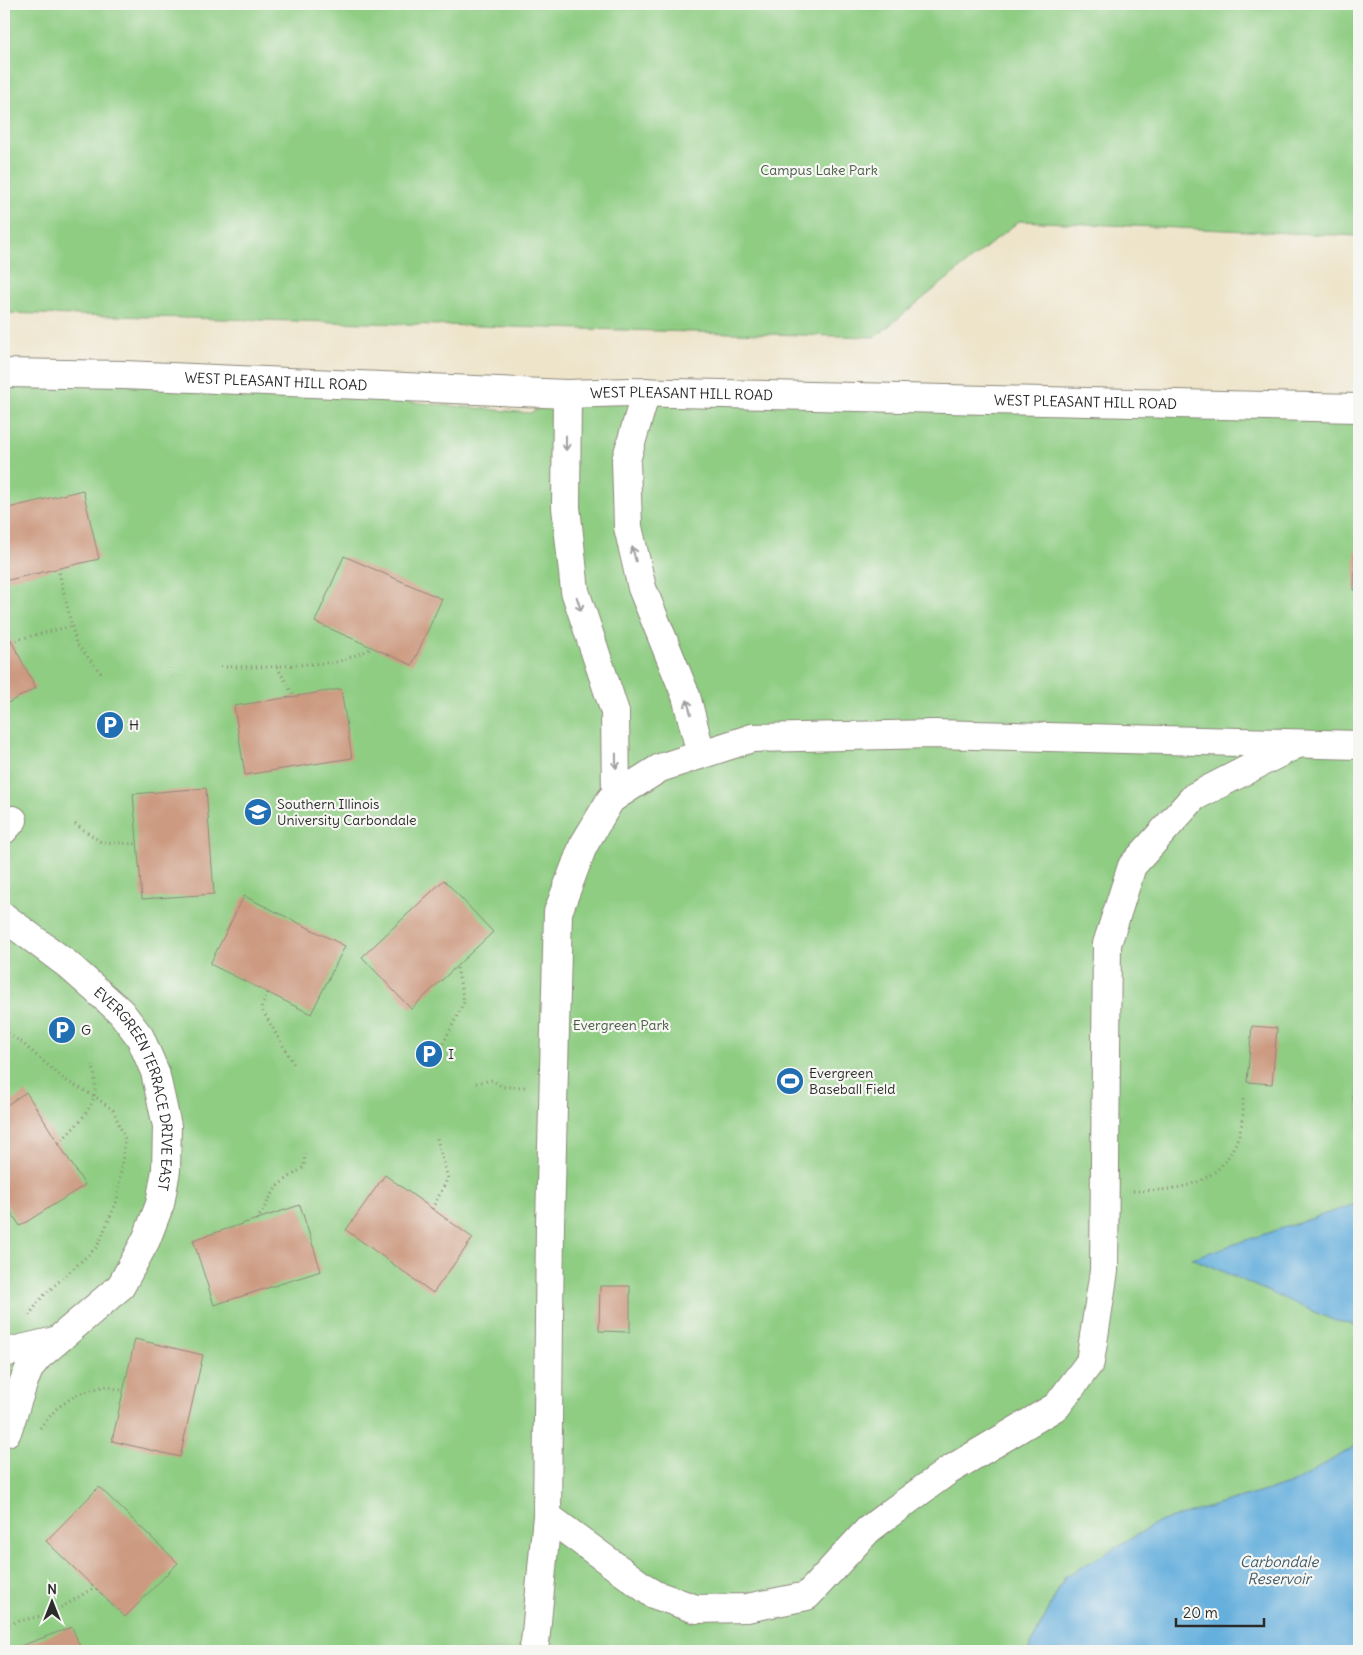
<svg xmlns="http://www.w3.org/2000/svg" width="1363" height="1655" viewBox="0 0 1363 1655" font-family="Delius,sans-serif">
	<style>
		.green { fill: #8fcd83; stroke: #5d7c57 }
		.water { fill: #65afdd; stroke: #486d84 }
		.building { fill: #cc9a80 }
		.lines { fill: none; stroke-linecap: round; stroke-linejoin: round }
		.street-casing { stroke: #8c887a; stroke-width: 30 }
		.secondary-casing { stroke: #8c887a; stroke-width: 30 }
		.path { stroke: #8c887a; stroke-width: 3; stroke-dasharray: 1 4; stroke-linecap: butt }
		.street { stroke: #fff; stroke-width: 28 }
		.secondary { stroke: #fff; stroke-width: 28 }
		.oneway { stroke: #a0a0a0 }
		.labels { text-anchor: middle; stroke-width: 4.5; stroke-linejoin: round; paint-order: stroke }
		.park-label { font-size: 14px; fill: #495c45; stroke: #f6f6f2 }
		.street-label { font-size: 14px; fill: #2b2b2b; stroke: #f6f6f2 }
		.poi-label { font-size: 14px; fill: #2b2b2b; stroke: #f6f6f2; text-anchor: start }
		.water-label { font-size: 15px; font-style: italic; fill: #3f5969; stroke: #f6f6f2 }
	</style>
	<rect width="100%" height="100%" fill="#f6f6f2"/>
	<filter id="ink" filterUnits="userSpaceOnUse"><feTurbulence type="fractalNoise" baseFrequency=".02" numOctaves="2"/><feDisplacementMap in="SourceGraphic" scale="10" xChannelSelector="R" yChannelSelector="G"/><feConvolveMatrix kernelMatrix="1 2 1 2 8 2 1 2 1" color-interpolation-filters="sRGB"/></filter>
	<filter id="wash" filterUnits="userSpaceOnUse"><feTurbulence type="fractalNoise" baseFrequency=".0096" numOctaves="4" result="noise"/><feDisplacementMap in="SourceGraphic" scale="20" xChannelSelector="R" yChannelSelector="G"/><feGaussianBlur stdDeviation="1.12" result="paint"/><feColorMatrix in="noise" values="0 0 0 0 0 0 0 0 0 0 0 0 0 0 0 0 0 1.4 0 .05"/><feComposite in="paint" operator="in"/></filter>
	<g filter="url(#wash)">
		<rect width="100%" height="100%" fill="#eee4ca"/>
		<path class="green" d="M4,4H1359V236L1019,221L875,337L4,313Z
			M4,373L124,375L530,413L567,394L1359,408V1203L1193,1258L1333,1320L1359,1326V1444L1293,1483L1159,1522L1065,1577L1028,1651H4Z"/>
		<path class="water" d="M1359,1203V1326L1333,1320L1192,1258Z
			M1359,1444V1651H1028L1065,1577L1159,1522L1293,1483Z"/>
		<g id="blocks">
			<path class="building" d="M83,490L99,559L4,581V509Z
				M1355,551H1359V590H1354Z
				M344,556L442,599L412,665L315,622Z
				M4,627L36,688L4,705Z
				M341,689L352,758L245,775L234,706Z
				M206,788L214,894L142,899L133,794Z
				M444,880L493,932L411,1009L362,957Z
				M244,896L345,946L311,1014L210,964Z
				M1252,1026L1277,1028L1272,1084L1247,1082Z
				M26,1092L85,1185L20,1226L4,1201V1107Z
				M385,1175L473,1238L433,1293L346,1230Z
				M300,1205L321,1271L214,1305L193,1240Z
				M600,1286H630V1332L599,1331Z
				M135,1339L203,1355L180,1457L112,1441Z
				M99,1487L178,1563L125,1617L46,1541Z
				M72,1627L82,1651H7Z"/>
		</g>
	</g>
	<g filter="url(#ink)">
		<use href="#blocks" fill-opacity="0" stroke="#8c887a" stroke-width="1"/>
		<g class="lines">
			<defs>
				<g id="street">
					<path d="M646,392L626,460L628,527L642,588L686,696L701,754"/>
					<path d="M567,394L566,507L575,591L615,712L616,796"/>
					<path d="M4,830L13,820"/>
					<path id="s1" d="M4,917L67,964L121,1012L140,1037L155,1072L167,1126L166,1170L160,1204L146,1240L121,1286L39,1356L30,1367L24,1381L7,1432"/>
					<path d="M4,1353L55,1341"/>
					<path d="M547,1516L653,1594L696,1609L747,1608L807,1596L868,1530L885,1517L948,1471L1057,1406L1090,1362L1104,1271L1107,944L1132,866L1194,797L1295,745"/>
					<path d="M533,1651L535,1643L547,1516L550,1225L558,912L583,846L611,799L660,768L752,738L934,734L1359,745"/>
				</g>
				<g id="secondary">
					<path id="s2" d="M4,373L124,375L567,394L628,392L1359,408"/>
				</g>
			</defs>
			<use href="#street" class="street-casing"/>
			<use href="#secondary" class="secondary-casing"/>
			<path class="path" d="M58,568L76,643L101,673
				M11,641L72,626
				M221,667H268L338,662L373,648
				M277,667L294,696
				M75,824L101,842L137,844
				M268,993L261,1008L295,1066
				M4,1031L21,1042L65,1080L94,1096L113,1110L125,1139L117,1201L97,1247L43,1296L27,1318
				M441,1048L464,1002L457,967
				M476,1083L492,1080L503,1087H525
				M59,1143C72,1129 89,1115 94,1096C97,1087 94,1074 93,1065
				M1133,1191C1183,1191 1227,1184 1241,1127C1244,1117 1243,1106 1243,1096
				M432,1209L448,1178L436,1135
				M257,1220L277,1186L304,1167L305,1154
				M40,1428L57,1408L78,1394L105,1386L124,1391
				M4,1623L8,1624L52,1613L95,1587"/>
			<use href="#street" class="street"/>
			<use href="#secondary" class="secondary"/>
		</g>
		<defs><path id="oneway-shaft" d="M-6 0H5M1.5-3L5.5 0L1.5 3" fill="none" stroke-width="1.6" stroke-linecap="round" stroke-linejoin="round" transform="scale(1.25)"/></defs>
		<g class="oneway">
			<use href="#oneway-shaft" transform="translate(566 443) rotate(90)"/>
			<use href="#oneway-shaft" transform="translate(634 554) rotate(-104)"/>
			<use href="#oneway-shaft" transform="translate(579 604) rotate(72)"/>
			<use href="#oneway-shaft" transform="translate(689 707) rotate(-105)"/>
			<use href="#oneway-shaft" transform="translate(616 761) rotate(89)"/>
		</g>
	</g>
	<defs>
		<symbol id="parking-disc" viewBox="-11 -11 22 22"><circle r="9.5" fill="#1f6fb2" stroke="#f6f6f2"/><path d="M-3.5-5.5H1a3.5 3.5 0 0 1 0 7H-1V5.5H-3.5ZM-1-3.4V-.6H.8a1.4 1.4 0 0 0 0-2.8Z" fill="#fff"/></symbol>
		<symbol id="university-disc" viewBox="-11 -11 22 22"><circle r="9.5" fill="#1f6fb2" stroke="#f6f6f2"/><path d="M0-5L7-2L0 1L-7-2ZM-4 1L0 2.5L4 1V4Q0 6-4 4Z" fill="#fff"/></symbol>
		<symbol id="stadium-disc" viewBox="-11 -11 22 22"><circle r="9.5" fill="#1f6fb2" stroke="#f6f6f2"/><path d="M0-5a6.5 5 0 1 0 0 10a6.5 5 0 1 0 0-10ZM-3.5-1.8h7v3.6h-7Z" fill="#fff"/></symbol>
	</defs>
	<g fill-rule="evenodd">
		<use href="#parking-disc" x="94" y="709" width="32" height="32"/>
		<use href="#university-disc" x="242" y="796" width="32" height="32"/>
		<use href="#parking-disc" x="46" y="1014" width="32" height="32"/>
		<use href="#parking-disc" x="413" y="1038" width="32" height="32"/>
		<use href="#stadium-disc" x="774" y="1065" width="32" height="32"/>
	</g>
	<g class="labels">
		<g class="park-label">
			<text x="819" y="175">Campus Lake Park</text>
			<text x="621" y="1030">Evergreen Park</text>
		</g>
		<g class="street-label">
			<text dy="5" stroke="none"><textPath href="#s2" startOffset="272">WEST PLEASANT HILL ROAD</textPath></text>
			<text dy="5" stroke="none"><textPath href="#s2" startOffset="678">WEST PLEASANT HILL ROAD</textPath></text>
			<text dy="5" stroke="none"><textPath href="#s2" startOffset="1082">WEST PLEASANT HILL ROAD</textPath></text>
			<text dy="5" stroke="none"><textPath href="#s1" startOffset="229">EVERGREEN TERRACE DRIVE EAST</textPath></text>
		</g>
		<g class="poi-label">
			<text x="129" y="730">H</text>
			<text x="277" y="809">Southern Illinois<tspan x="277" dy="16">University Carbondale</tspan></text>
			<text x="81" y="1035">G</text>
			<text x="448" y="1059">I</text>
			<text x="809" y="1078">Evergreen<tspan x="809" dy="16">Baseball Field</tspan></text>
		</g>
		<g class="water-label">
			<text x="1279" y="1567">Carbondale<tspan x="1279" dy="17">Reservoir</tspan></text>
		</g>
	</g>
	<rect width="1363" height="1655" fill="none" stroke="#f6f6f2" stroke-width="20"/>
	<g transform="translate(52 1602)" stroke="#f6f6f2" stroke-width="4" paint-order="stroke">
	<path d="M0-4L9 19L0 12L-9 19Z" fill="#2b2b2b"/>
	<text y="-8" font-size="14" font-weight="bold" text-anchor="middle" fill="#2b2b2b">N</text>
	</g>
	<path d="M1176 1618v8h88v-8" fill="none" stroke="#2b2b2b" stroke-width="2.5"/>
	<text x="1183" y="1618" font-size="15" fill="#2b2b2b" stroke="#f6f6f2" stroke-width="4" paint-order="stroke">20 m</text>
</svg>
